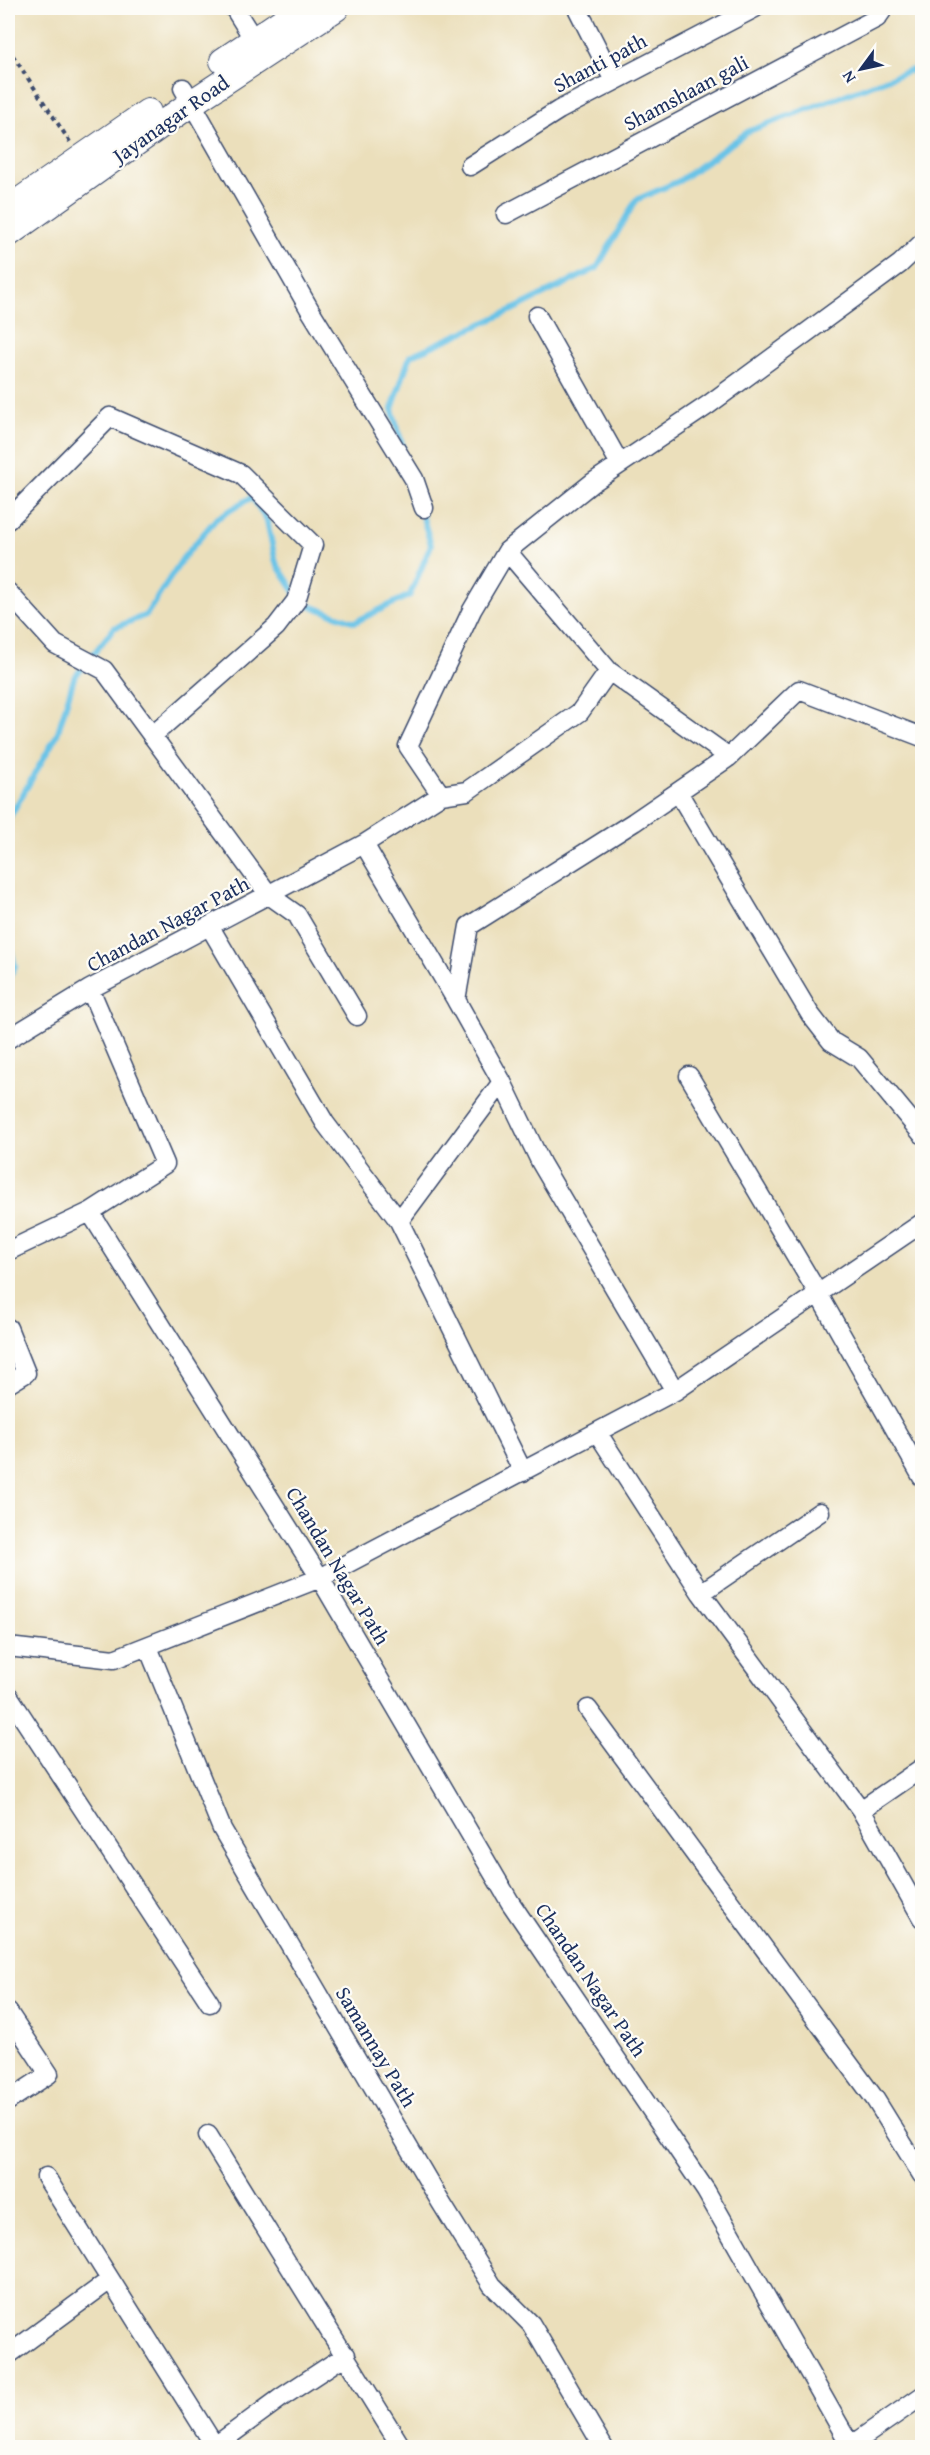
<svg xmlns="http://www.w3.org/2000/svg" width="930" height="2455" viewBox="0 0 930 2455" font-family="'Gentium Book Plus',serif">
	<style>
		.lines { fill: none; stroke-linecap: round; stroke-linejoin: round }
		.stream { stroke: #69c3e7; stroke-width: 6 }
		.street-casing { stroke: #3a496c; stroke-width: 21 }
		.secondary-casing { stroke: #3a496c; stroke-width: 28 }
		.path { stroke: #3a496c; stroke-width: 4; stroke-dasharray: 4.5 4.5; stroke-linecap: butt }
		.street { stroke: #fff; stroke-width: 18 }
		.secondary { stroke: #fff; stroke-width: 26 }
		.labels { text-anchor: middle; stroke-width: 4.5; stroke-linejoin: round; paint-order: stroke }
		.street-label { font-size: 21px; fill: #1b2f5e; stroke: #fdfcf7 }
	</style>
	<rect width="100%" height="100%" fill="#fdfcf7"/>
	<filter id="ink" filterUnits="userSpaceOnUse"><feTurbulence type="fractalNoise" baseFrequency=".0167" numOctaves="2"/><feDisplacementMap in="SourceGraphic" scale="12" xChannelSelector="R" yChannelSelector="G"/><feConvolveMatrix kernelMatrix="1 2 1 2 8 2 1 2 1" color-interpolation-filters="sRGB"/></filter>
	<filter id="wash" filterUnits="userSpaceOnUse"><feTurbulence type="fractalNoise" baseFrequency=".008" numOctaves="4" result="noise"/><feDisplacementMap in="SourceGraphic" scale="24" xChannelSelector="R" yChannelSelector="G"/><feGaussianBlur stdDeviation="1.35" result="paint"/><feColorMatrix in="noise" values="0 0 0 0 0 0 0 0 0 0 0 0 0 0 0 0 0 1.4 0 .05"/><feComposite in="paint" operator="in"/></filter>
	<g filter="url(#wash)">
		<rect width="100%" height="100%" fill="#ebdfbb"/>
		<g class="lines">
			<path class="stream" d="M403,447L392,409L410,356L508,312L597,268L636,200L679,181L749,131L911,70L922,80
				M8,820L57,735L74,678L114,628L146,615L183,558L216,519L252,497L267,521L276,563L302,603L355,622L410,595L431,545L421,511
				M8,939L15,966L8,979"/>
		</g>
	</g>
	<g filter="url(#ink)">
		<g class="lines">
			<defs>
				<path id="street" d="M234,8L254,40
					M577,8L614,81
					M183,88L310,310L414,479L424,508
					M470,166L559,110L755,8
					M506,214L877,18L884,8
					M537,316L620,464
					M8,520L110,417L241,474L313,545L296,601L276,627L152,736
					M507,551L609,671L729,757
					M8,592L55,644L104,670L269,895L297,915L357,1016
					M678,792L810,1014L831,1041L859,1058L922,1134
					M441,795L467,791L580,712L609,671
					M364,844L90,989L165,1164L90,1212L320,1578L510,1902L706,2191L852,2448
					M210,927L325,1123L399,1221L523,1472
					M456,1000L364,844L441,795L408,746L472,610L507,551L592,483L708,405L900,264L922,243
					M8,1039L90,989
					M689,1076L819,1295L922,1477
					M399,1221L502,1082
					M8,1251L90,1212
					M8,1328L26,1373L8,1384
					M675,1391L541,1163L502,1082L456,1000L469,926L634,822L729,757L799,690L922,737
					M597,1432L701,1593L861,1810L922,1918
					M701,1593L820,1512
					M8,1647L114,1659L320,1578L675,1391L922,1223
					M148,1647L222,1829L440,2201L492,2285L531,2324L604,2448
					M8,1695L210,2003
					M588,1709L875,2099L922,2175
					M861,1810L922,1768
					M8,2012L49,2074L8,2101
					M208,2135L402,2448
					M46,2177L216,2448
					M8,2355L110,2280
					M215,2446L282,2397L346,2355
					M850,2446L922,2396"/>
				<path id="secondary" d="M223,61L302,8
					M8,209L148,112
					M8,234L193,102L336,8"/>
			</defs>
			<use href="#street" class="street-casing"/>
			<use href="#secondary" class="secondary-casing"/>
			<path class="path" d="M8,48L70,142"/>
			<use href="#street" class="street"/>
			<use href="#secondary" class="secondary"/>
		</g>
	</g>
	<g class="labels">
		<g class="street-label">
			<text transform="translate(600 63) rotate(-28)" y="7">Shanti path</text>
			<text transform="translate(686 93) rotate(-28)" y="7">Shamshaan gali</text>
			<text transform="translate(171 119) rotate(-35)" y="7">Jayanagar Road</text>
			<text transform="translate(168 924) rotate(-28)" y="7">Chandan Nagar Path</text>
			<text transform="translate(338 1566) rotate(59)" y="7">Chandan Nagar Path</text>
			<text transform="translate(591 1980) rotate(56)" y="7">Chandan Nagar Path</text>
			<text transform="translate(376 2047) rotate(59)" y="7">Samannay Path</text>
		</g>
	</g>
	<rect width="930" height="2455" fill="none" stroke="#fdfcf7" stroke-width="30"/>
	<g transform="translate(861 69) rotate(237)" stroke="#fdfcf7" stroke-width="4.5" paint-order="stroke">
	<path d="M0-4.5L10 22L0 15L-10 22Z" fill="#1b2f5e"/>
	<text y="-9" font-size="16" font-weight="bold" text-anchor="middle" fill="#1b2f5e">N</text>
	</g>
</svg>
